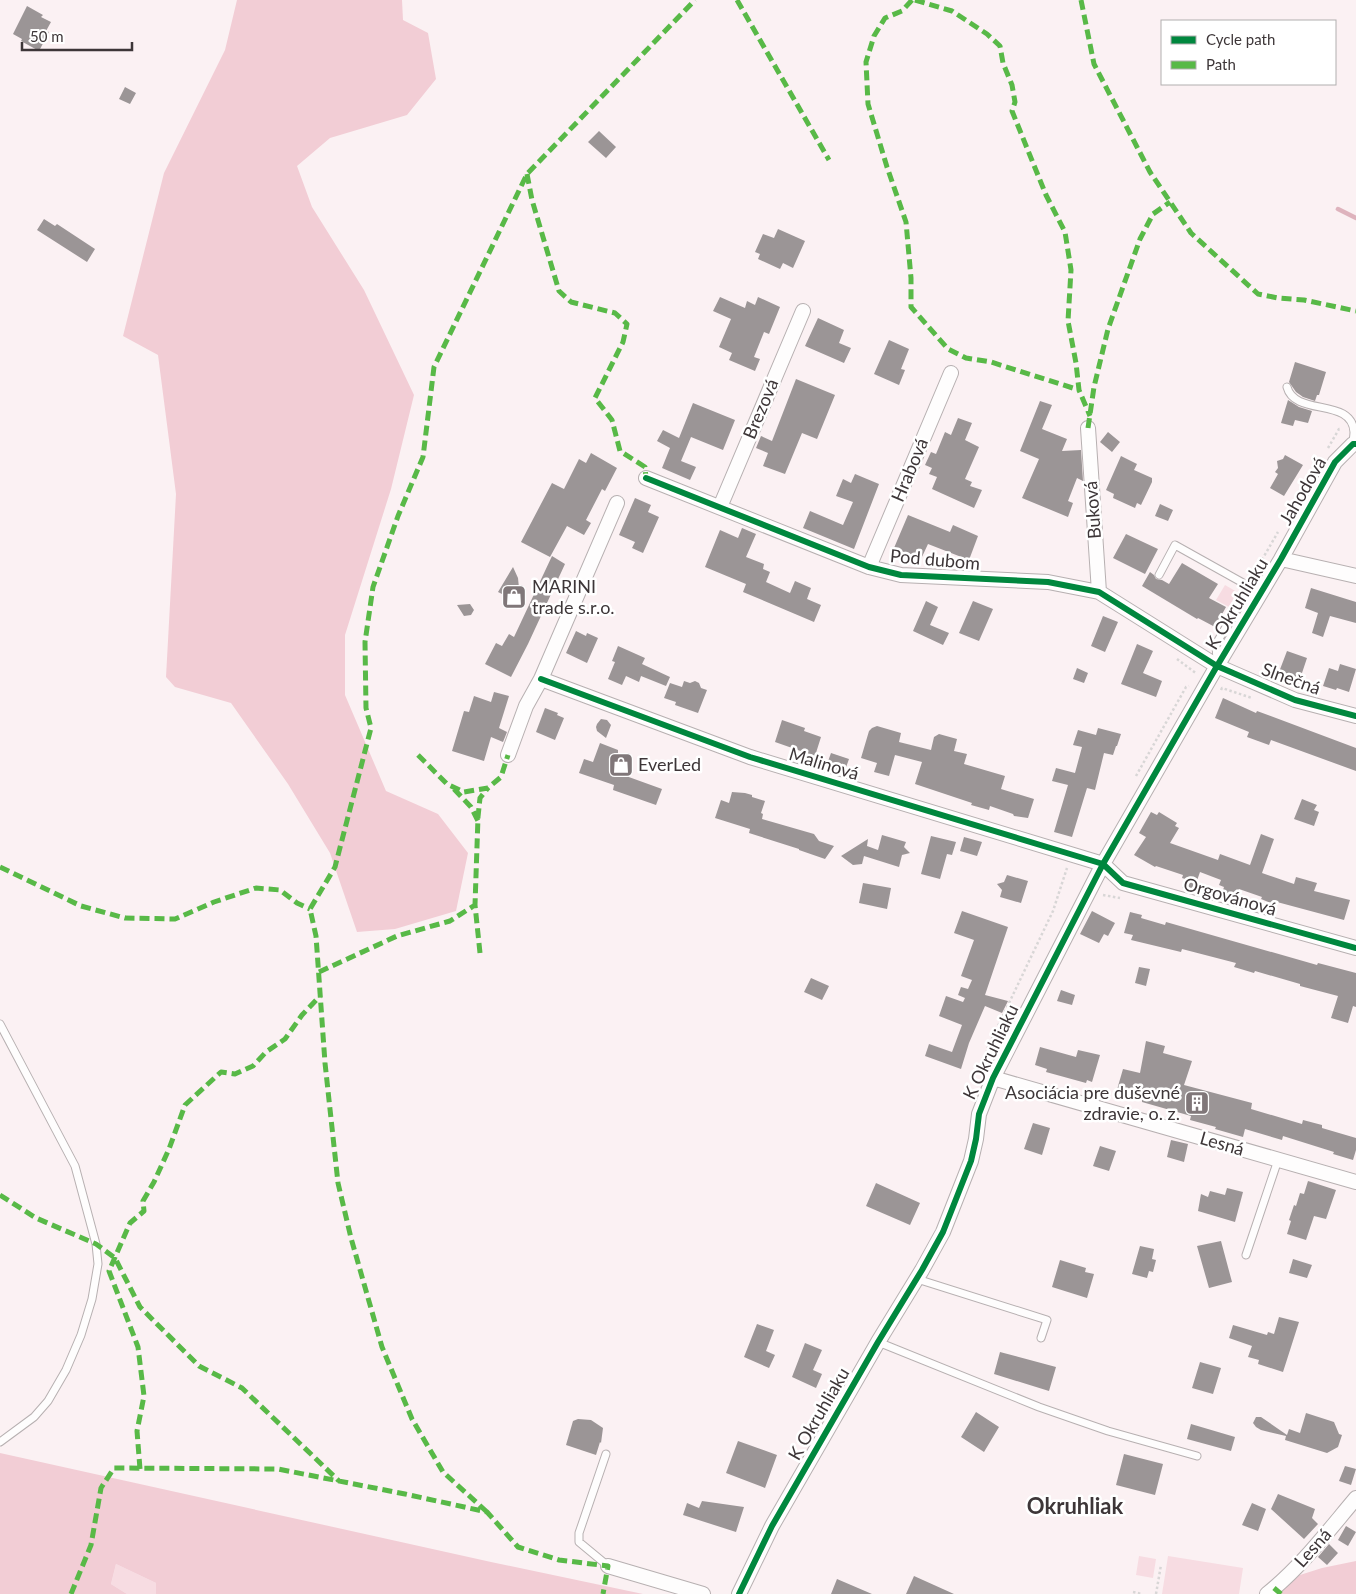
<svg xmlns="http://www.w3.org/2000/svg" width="1356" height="1594" viewBox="0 0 1356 1594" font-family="Lato,sans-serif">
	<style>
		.green { fill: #f7dce2 }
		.forest { fill: #f2cdd5 }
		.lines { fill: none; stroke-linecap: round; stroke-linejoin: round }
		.stream { stroke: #deb3bd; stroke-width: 4.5 }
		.building { fill: #9b9596 }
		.lane-casing { stroke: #b7b0b1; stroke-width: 9 }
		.street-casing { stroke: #b7b0b1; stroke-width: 16 }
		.path { stroke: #d8d6d6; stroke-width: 2.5; stroke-dasharray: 2.5 2.5; stroke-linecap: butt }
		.lane { stroke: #fefdfd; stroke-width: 7 }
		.street { stroke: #fefdfd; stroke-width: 14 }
		.quiet { stroke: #58b947; stroke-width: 5; stroke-dasharray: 10 5; stroke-linecap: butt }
		.cycleway-casing { stroke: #fff; stroke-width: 9 }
		.cycleway { stroke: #00873e; stroke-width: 6 }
		.labels { text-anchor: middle; stroke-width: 5; stroke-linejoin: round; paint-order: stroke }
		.street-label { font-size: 18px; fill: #3d3638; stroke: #fff }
		.poi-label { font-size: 18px; fill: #3d3638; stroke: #fff; text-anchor: start }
		.district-label { font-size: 22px; font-weight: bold; fill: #3d3638; stroke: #fff }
	</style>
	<rect width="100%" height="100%" fill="#fbf1f3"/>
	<path class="green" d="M1225,585L1237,592L1229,607L1216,600Z
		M1139,1556L1156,1559L1153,1578L1136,1575Z
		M1168,1556L1243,1568L1239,1594H1162Z
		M116,1564L156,1583V1594H127L111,1584Z"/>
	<path class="forest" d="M237,0H402L403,20L428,33L436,79L407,115L330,138L297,166L312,207L364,290L414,395L391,489L345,635V695L386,791L438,814L468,853L456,911L395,929L357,932L330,853L288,784L231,703L175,687L166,677L176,494L158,355L123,336L164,173L225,50Z
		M0,1453L491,1562L643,1594H156V1583L116,1564L111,1584L127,1594H0Z
		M1356,1561V1594H1264L1281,1581L1322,1568Z"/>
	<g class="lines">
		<path class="stream" d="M1338,209L1356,218"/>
	</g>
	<path class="building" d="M27,6L43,15L41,17L51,22L46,31L49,32L39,51L21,41L22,39L13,34Z
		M125,87L136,93L130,104L119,99Z
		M599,131L616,147L606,158L588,142Z
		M44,219L55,226L57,224L95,249L87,262L37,230Z
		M778,229L805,241L793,268L783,263L780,269L758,259L760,254L755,252L763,234L774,238Z
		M720,297L745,308L747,301L755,305L758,297L780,307L769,334L764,332L754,357L760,359L755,371L729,360L732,353L719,347L731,319L713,311Z
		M818,318L844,330L839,343L851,348L844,363L805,346Z
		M889,340L909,349L901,369L905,370L899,385L874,374Z
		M1295,362L1326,372L1319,395H1317L1315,401L1303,397L1296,392L1289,382Z
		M796,379L835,395L817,439L802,433L785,474L763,466L768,453L756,448L761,436L772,441Z
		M1288,400L1299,407L1312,411L1308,423L1295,420L1293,426L1281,423Z
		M1040,401L1052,405L1042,429L1067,439L1062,451L1081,450L1083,481L1077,478L1068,501L1073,503L1068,517L1022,498L1039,459L1020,451Z
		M693,403L735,420L723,450L691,437L681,461L696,467L690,480L662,468L670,448L657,441L663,430L679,438Z
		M958,418L972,423L965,440L979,447L965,479L972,482L970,486L982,490L974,508L932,489L937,477L929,474L932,468L925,465L931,452L936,454L945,432L951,435Z
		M1108,432L1120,442L1112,452L1100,442Z
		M591,453L617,468L605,491L602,489L586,520L591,523L584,535L567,526L550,557L521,542L552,483L564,489L579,459L586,463Z
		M1285,455L1303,465L1284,496L1270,488L1278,474L1275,472L1278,468L1277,461L1283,459Z
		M1121,456L1137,464L1134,470L1152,478V482L1141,505L1137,503L1135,508L1113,498L1114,494L1106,490Z
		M855,474L879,484L854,549L803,528L810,511L843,525L853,502L836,496L843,479L851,483Z
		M635,498L651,505L648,512L659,517L643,553L632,548L635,542L619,535Z
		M1160,504L1173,510L1168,521L1155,516Z
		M908,515L950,532L953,525L978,536L969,560L928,544L921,559L894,548Z
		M742,528L756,534L746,557L764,564L763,569L770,572L766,582L790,593L795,581L811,588L807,599L821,605L814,622L743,592L746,584L705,567L720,530L738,538Z
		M1126,534L1158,549L1145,574L1113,558Z
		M552,556L565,564L528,644L511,677L485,664L496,643L502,646L509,634L514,637Z
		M1182,563L1218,584L1209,598L1226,607L1215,627L1198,618L1197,619L1142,586L1150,572L1154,575L1156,579L1162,580L1169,584Z
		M513,567L518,578L520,598L506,609L502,594L498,592Z
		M1311,588L1356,602V623L1330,616L1323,637L1312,633L1318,613L1305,608Z
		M926,601L938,607L930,625L949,633L943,645L913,631Z
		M973,601L993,609L979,641L959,633Z
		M470,604L474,610L471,615L464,616L457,605Z
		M1103,616L1118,622L1105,652L1091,646Z
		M576,631L586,636L587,633L598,638L587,663L566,653Z
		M1137,644L1153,651L1143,673L1162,681L1156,697L1121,684Z
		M618,646L645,658L642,664L670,677L666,686L641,676L639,682L626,676L622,685L608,679L615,662L612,661Z
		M1287,651L1307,658L1302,673L1299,672L1297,679L1279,672Z
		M1340,664L1356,669L1349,692L1337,688L1336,690L1323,686L1329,668L1338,671Z
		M1077,668L1088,673L1084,683L1073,679Z
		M684,681L690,683L695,681L699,683L701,688L707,690L698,713L675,705L676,702L664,698L670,683L682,687Z
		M494,692L509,696L499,728L507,732L503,742L491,737L484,761L452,751L464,711L469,712L474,696L491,702Z
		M1223,698L1256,713L1257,711L1356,748V771L1271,740L1269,745L1247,737L1249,732L1215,718Z
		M545,708L558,713L557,715L564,718L555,740L536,732Z
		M601,719L607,720L611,725L606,738L597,731L596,727L597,724Z
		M782,720L805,728L804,731L821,737L815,756L775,742Z
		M877,726L901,733L899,742L931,750L934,737L939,734L957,739L954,751L967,754L964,764L1005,776L1001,789L1034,799L1028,818L1014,816L1013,814L990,806L989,810L971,805L972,803L915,784L922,762L895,755L889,776L874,772L877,763L861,758L869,731L872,728Z
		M1098,728L1121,734L1117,746H1116L1113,755L1104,753L1095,790L1087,788L1072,837L1054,832L1068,785L1052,781L1056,768L1075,773L1082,747L1073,745L1078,730L1096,735Z
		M600,743L618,750V754L630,758L626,771H628L626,776L662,789L656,805L613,790L614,785L579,773L584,759L593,762Z
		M831,753L849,759L844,773L826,767Z
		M732,792L745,793L752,795V797L765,801L761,813L763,814L762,819L814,834L819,841L834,846L825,859L799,850V849L749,833L750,829L715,818L721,800L729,803Z
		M1302,799L1317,805L1314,810L1319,812L1314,826L1294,819Z
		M1151,812L1157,815L1159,812L1177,823L1175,826L1179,828L1170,843L1218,860L1220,854L1250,865L1261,834L1274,839L1262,873L1294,884L1296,877L1317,883L1314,891L1350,900L1344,920L1277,902L1276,905L1261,899L1262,897L1239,889L1236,898L1222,893L1224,887L1219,885L1221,880L1200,872L1193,892L1182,888L1185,879L1182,878L1183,875L1156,866L1155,867L1134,855L1146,837L1139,833Z
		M882,835L906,842L904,847L910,853L902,855L899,867L864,856L862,864L853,865L841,856L868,839L867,846L878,850Z
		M931,836L956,842L952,855L947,854L940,879L921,874Z
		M964,837L982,842L977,856L960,851Z
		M1007,875L1028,881L1021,903L1000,897L1002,890L997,884L1004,882Z
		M863,883L891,888L887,909L859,903Z
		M962,911L1008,927L985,995L1008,1001L1002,1013L985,1006L969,1043L961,1069L925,1056L929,1044L952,1052L962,1025L939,1016L946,996L963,1002L965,998L958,995L961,987L968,989L972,980L961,976L974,940L954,933Z
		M1092,911L1115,923L1108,936L1104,934L1099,943L1080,934Z
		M1130,912L1142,915L1141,918L1165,925L1166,922L1317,965L1318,963L1356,973V1007L1353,1006L1348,1023L1331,1018L1338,996L1300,986V984L1255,971L1254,973L1234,967L1236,963L1182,949L1181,952L1131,940L1133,935L1124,933Z
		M1139,967L1150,969L1146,986L1135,983Z
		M811,978L829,986L822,1000L804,992Z
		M1061,990L1075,995L1072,1005L1057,1001Z
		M1146,1041L1165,1046L1163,1053L1192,1061L1184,1085L1252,1103L1251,1109L1302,1124L1303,1120L1322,1125V1128L1356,1138V1150L1353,1160L1333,1154L1334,1152L1283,1136L1282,1140L1245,1129L1243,1137L1215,1129L1216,1127L1190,1120L1191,1116L1142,1102V1100L1116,1093L1123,1069L1140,1073Z
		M1040,1047L1076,1057L1078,1050L1100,1055L1092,1082L1087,1080L1086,1083L1046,1072L1047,1069L1035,1065Z
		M1033,1123L1050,1128L1042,1155L1024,1149Z
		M1171,1140L1188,1144L1184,1162L1167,1157Z
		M1100,1146L1116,1151L1109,1171L1093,1166Z
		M1308,1181L1336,1190L1326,1219L1314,1216L1306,1240L1287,1234L1291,1221L1289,1220L1294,1205L1296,1206L1300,1193L1304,1194Z
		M876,1183L920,1203L910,1225L866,1206Z
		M1227,1188L1243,1192L1235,1222L1198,1211L1201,1194L1208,1197L1210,1191L1225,1195Z
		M1221,1241L1232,1282L1209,1288L1197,1246Z
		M1140,1246L1154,1249L1152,1259L1156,1260L1153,1272L1149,1271L1147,1278L1132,1274Z
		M1293,1259L1312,1265L1307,1278L1289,1273Z
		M1060,1260L1086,1268L1085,1272L1094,1274L1087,1298L1052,1287Z
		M1279,1317L1299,1322L1283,1372L1258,1364L1259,1360L1248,1357L1252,1346L1229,1338L1233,1325L1267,1335L1268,1332L1274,1334Z
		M757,1324L774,1330L766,1351L775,1355L769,1368L744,1357Z
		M805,1343L822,1350L813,1370L822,1374L816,1388L792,1377Z
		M1000,1352L1056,1367L1049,1391L994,1374Z
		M1200,1362L1221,1368L1213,1394L1192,1388Z
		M976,1412L999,1427L984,1452L961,1437Z
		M1306,1413L1334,1422L1339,1434L1342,1435L1338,1447L1327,1453L1285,1440L1286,1436L1261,1430L1256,1427L1253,1423L1256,1417H1261L1287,1435L1289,1429L1300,1433Z
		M578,1419L591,1420L603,1428L601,1443L600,1442L596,1455L566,1445L573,1421Z
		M1191,1424L1235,1437L1231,1451L1187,1439Z
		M738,1441L777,1455L765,1488L726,1473Z
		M1124,1454L1163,1464L1155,1495L1116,1485Z
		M1345,1466L1356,1469L1351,1485L1339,1481Z
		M1278,1494L1315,1509L1312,1518L1318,1524L1304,1539L1271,1509Z
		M702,1501L744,1507L736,1532L683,1515L687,1503L699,1508Z
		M1252,1503L1266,1509L1258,1531L1242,1525Z
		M1346,1526L1356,1532L1348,1546L1338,1540Z
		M1329,1544L1338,1553L1327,1565L1318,1557Z
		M914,1576L954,1594H906Z
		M837,1579L872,1594H831Z"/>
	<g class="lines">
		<defs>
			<path id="lane" d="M1287,387C1295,417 1352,397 1354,432C1354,436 1353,440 1353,444
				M1159,575L1175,545L1261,593
				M1217,662L1216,644L1241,601L1258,594
				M0,1024L75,1166L96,1244L98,1264L92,1299L81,1335L66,1370L48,1401L34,1417L0,1442
				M1246,1255L1278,1160
				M917,1279L1047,1320L1041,1338
				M878,1342L1039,1407L1108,1431L1197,1456
				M606,1454L579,1533V1542L608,1566"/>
			<path id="street" d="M1088,428L1099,592
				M646,478L869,567L901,575L1048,582L1099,592L1217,666L1295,700L1356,716
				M720,507L803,311
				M1281,559L1356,576
				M869,567L951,373
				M541,679L750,757L1103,864L1123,883L1356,948
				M508,755L526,706L541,679L617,503
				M993,1078L1356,1182
				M608,1566L703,1594
				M739,1594L772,1526L878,1342L922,1270L943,1232L971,1161L976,1139L979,1114L993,1078L1103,864L1217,666L1281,559L1335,462L1353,444H1356
				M1267,1594C1301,1567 1328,1531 1356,1498"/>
		</defs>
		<use href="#lane" class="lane-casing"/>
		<use href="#street" class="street-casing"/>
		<path class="path" d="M1328,448L1339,429H1342
			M1252,577L1278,532
			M1177,659L1197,674
			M1221,690L1222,688L1252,698
			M1136,776L1186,687L1189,686
			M1103,895L1120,898
			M987,1058V1049L1053,911L1067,868
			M1133,1592L1142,1594
			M1156,1594L1161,1565"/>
		<use href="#lane" class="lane"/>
		<use href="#street" class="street"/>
		<path class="quiet" d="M737,0L829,160
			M912,0L902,11L885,18L874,36L866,62L868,104L887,167L906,222L911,278V307L948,349L966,358L991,362L1079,390
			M915,0L952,11L987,34L1000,46L1003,63L1012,85L1015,102L1012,111L1046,195L1065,232L1071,270L1068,321L1076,363L1079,390L1090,416
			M1081,0L1094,64L1150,172L1191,233L1258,294L1278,298L1304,300L1356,311
			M527,174L532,200L559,291L571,302L615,313L627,324L623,342L595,398L612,420L620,451L645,467L646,478
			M1088,428L1094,387L1108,329L1140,239L1153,214L1170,202
			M418,755L447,784L464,792L488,788L501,777L508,755
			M454,789L471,807L478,821
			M0,867L81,906L125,918L175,919L214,902L256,888L280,890L297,903L310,909
			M480,953L475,905L478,817L480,798L488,788
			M319,972L397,936L450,921L475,905
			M0,1195L36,1218L96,1244L115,1258L140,1307L199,1366L242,1388L339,1481
			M140,1469L137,1431L144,1396L138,1347L109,1271L130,1223L144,1211L143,1201L154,1182L169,1149L185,1105L221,1072L235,1074L253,1066L266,1052L285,1039L302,1015L320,996
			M487,1512L443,1472L412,1419L382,1347L351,1238L338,1183L325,1063L316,936L310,909L335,867L371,728L366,708L365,642L373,587L398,516L423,457L434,367L527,174L695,0
			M1274,1588L1281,1594
			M71,1594L91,1545L101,1488L114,1468L278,1469L405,1494L487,1512L518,1547L559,1560L608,1566L603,1594"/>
		<defs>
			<path id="cycleway" d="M646,478L869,567L901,575L1048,582L1099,592L1217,666L1295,700L1356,716
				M541,679L750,757L1103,864L1123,883L1356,948
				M739,1594L772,1526L878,1342L922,1270L943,1232L971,1161L976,1139L979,1114L993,1078L1103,864L1217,666L1281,559L1335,462L1353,444H1356"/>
		</defs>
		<use href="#cycleway" class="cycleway-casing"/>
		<use href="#cycleway" class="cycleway"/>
	</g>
	<defs>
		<symbol id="shop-square" viewBox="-11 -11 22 22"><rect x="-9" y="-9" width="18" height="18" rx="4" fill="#807779" stroke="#fff"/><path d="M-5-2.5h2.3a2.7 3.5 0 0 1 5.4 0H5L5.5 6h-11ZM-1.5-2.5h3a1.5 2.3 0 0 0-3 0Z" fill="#fff"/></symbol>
		<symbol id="building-square" viewBox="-11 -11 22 22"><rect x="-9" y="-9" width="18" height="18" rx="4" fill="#807779" stroke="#fff"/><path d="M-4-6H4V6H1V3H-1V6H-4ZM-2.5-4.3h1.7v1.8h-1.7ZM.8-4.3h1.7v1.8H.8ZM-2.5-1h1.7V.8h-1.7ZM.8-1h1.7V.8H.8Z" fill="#fff"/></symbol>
	</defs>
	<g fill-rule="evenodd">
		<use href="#shop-square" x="500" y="583" width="28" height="28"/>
		<use href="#shop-square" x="607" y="751" width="28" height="28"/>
		<use href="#building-square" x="1183" y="1089" width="28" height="28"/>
	</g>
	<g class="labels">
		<g class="street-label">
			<text transform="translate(761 409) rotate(-67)" y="6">Brezová</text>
			<text transform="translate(910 470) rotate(-67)" y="6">Hrabová</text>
			<text transform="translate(1303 491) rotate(-60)" y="6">Jahodová</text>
			<text transform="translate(1093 510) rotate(-94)" y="6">Buková</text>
			<text transform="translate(935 560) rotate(5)" y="6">Pod dubom</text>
			<text transform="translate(1237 604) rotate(-59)" y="6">K Okruhliaku</text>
			<text transform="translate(1291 679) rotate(20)" y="6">Slnečná</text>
			<text transform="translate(824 764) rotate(17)" y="6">Malinová</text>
			<text transform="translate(1230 897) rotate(16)" y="6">Orgovánová</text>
			<text transform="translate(991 1052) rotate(-64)" y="6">K Okruhliaku</text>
			<text transform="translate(1222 1144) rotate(16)" y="6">Lesná</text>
			<text transform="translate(819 1414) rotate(-60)" y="6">K Okruhliaku</text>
			<text transform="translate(1313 1548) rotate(-48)" y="6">Lesná</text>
		</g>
		<g class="poi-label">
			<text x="532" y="593">MARINI<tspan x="532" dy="21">trade s.r.o.</tspan></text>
			<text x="638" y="771">EverLed</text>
			<text x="1180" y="1099" text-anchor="end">Asociácia pre duševné<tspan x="1180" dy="21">zdravie, o. z.</tspan></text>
		</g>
		<g class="district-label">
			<text x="1075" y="1514">Okruhliak</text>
		</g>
	</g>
	<rect x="1161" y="20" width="175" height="65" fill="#ffffff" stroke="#b1afaf"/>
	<rect x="1171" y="36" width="25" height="8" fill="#00873e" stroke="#b1afaf"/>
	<text x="1206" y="45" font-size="15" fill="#3d3638">Cycle path</text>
	<rect x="1171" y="61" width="25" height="8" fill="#58b947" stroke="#b1afaf"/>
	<text x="1206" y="70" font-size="15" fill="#3d3638">Path</text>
	<path d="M22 42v8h110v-8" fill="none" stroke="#3d3638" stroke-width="2.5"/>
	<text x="30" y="42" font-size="15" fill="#3d3638" stroke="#ffffff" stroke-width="4" paint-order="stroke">50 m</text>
</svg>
